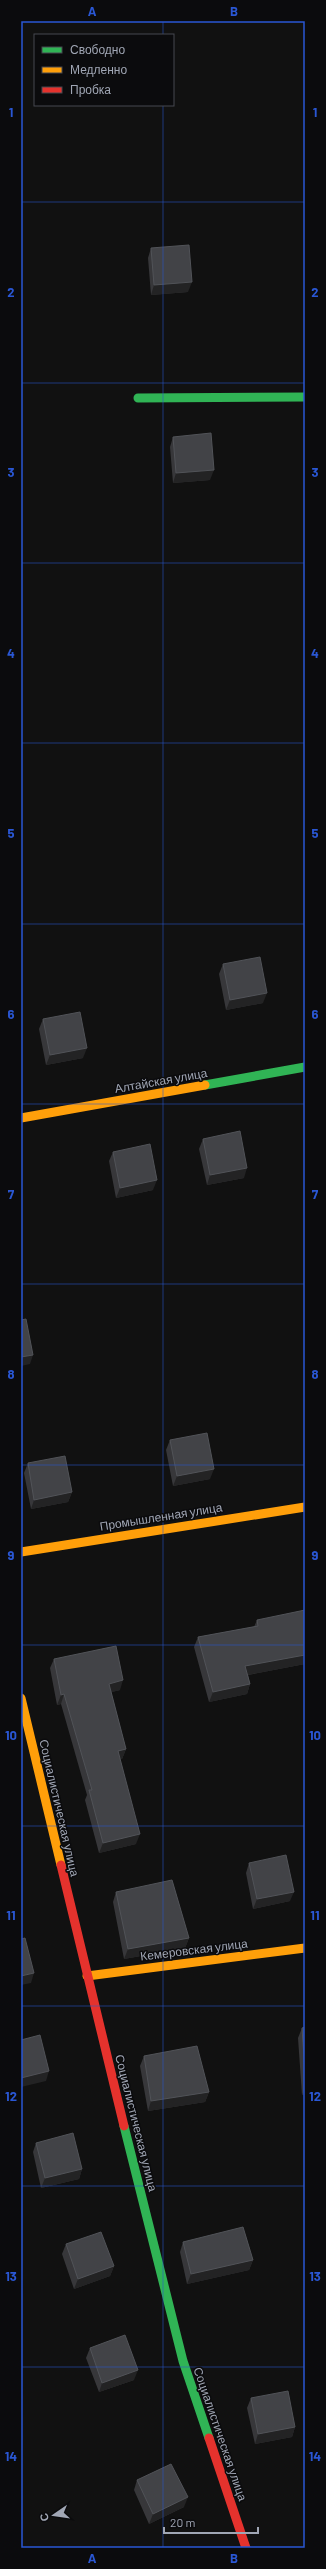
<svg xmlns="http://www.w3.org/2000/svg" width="326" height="2569" viewBox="0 0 326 2569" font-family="Barlow,sans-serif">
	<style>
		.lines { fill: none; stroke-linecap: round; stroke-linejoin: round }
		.fast { stroke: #30b455; stroke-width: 9 }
		.slow { stroke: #ff9f0a; stroke-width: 9 }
		.jam { stroke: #e5322d; stroke-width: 9 }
		.wall { fill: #37373a }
		.shaded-wall { fill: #232324 }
		.building { fill: #424347; stroke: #515358 }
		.grid { fill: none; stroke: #2a57d4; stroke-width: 1; stroke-opacity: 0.55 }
		.labels { text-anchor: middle; stroke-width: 3; stroke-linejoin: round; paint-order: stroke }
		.street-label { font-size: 12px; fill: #a0a6b4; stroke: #0b0b0d }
		.neatline { fill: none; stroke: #2a57d4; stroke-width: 1.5 }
		.grid-label { font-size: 13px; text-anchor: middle; font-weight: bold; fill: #2a57d4 }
	</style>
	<rect width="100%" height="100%" fill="#111"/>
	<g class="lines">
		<path class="fast" d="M138,398L305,397
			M205,1085L305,1067
			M124,2126L183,2361L209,2438"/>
		<path class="slow" d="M21,1118L205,1085
			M21,1552L305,1507
			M21,1698L61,1865
			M87,1976L305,1948"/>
		<path class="jam" d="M61,1865L124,2126
			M209,2438L246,2548"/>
	</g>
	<path class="wall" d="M151,248L188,292L151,295L148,258Z
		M173,437L210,480L173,483L170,447Z
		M223,964L263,1003L226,1010L219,974Z
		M43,1019L83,1058L46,1065L39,1029Z
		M203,1139L244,1178L207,1185L199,1149Z
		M113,1152L153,1190L116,1198L109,1161Z
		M170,1440L210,1479L173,1486L166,1450Z
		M28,1463L72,1492L68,1502L31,1509L24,1473Z
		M257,1620L305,1664L248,1675L250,1684L247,1694L209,1702L194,1647L198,1637L254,1627Z
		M54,1659L120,1690L111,1692L126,1749L122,1759H120L136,1844L99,1853L85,1800L87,1795L61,1704L57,1705L50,1668Z
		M249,1863L290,1901L253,1909L246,1873Z
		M116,1892L189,1938L185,1948L124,1959L113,1902Z
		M305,2027V2094L302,2095L298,2038L302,2028Z
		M144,2056L209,2092L205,2102L148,2111L140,2066Z
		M36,2143L82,2169L79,2179L41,2188L33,2152Z
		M183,2242L253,2260L249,2270L187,2284L180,2252Z
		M66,2244L114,2266L110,2276L74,2289L62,2254Z
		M90,2348L134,2380L99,2392L86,2358Z
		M251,2398L295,2427L292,2437L255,2444L247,2408Z
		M137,2480L184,2507L149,2524L134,2490Z"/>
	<path class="shaded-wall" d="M192,282L188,292L151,295L154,285Z
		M214,470L210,480L173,483L176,473Z
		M267,993L263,1003L226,1010L230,1000Z
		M87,1048L83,1058L46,1065L50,1055Z
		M247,1168L244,1178L207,1185L210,1175Z
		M157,1180L153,1190L116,1198L120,1188Z
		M33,1355L30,1364L21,1366V1357Z
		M214,1469L210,1479L173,1486L177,1476Z
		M72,1492L68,1502L31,1509L34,1500Z
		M305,1655V1664L242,1676L245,1666Z
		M123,1680L120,1690L105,1694L109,1684Z
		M250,1684L247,1694L209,1702L213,1692Z
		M64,1694L61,1704L57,1705L61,1695Z
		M126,1749L122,1759L114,1761L118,1751Z
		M140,1834L136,1844L99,1853L103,1843Z
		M294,1892L290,1901L253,1909L257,1899Z
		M189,1938L185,1948L124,1959L128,1949Z
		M34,1973L31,1983L21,1985V1976Z
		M49,2071L46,2081L21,2087V2078Z
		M305,2088V2094L302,2095Z
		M209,2092L205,2102L148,2111L151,2101Z
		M82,2169L79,2179L41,2188L45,2178Z
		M253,2260L249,2270L187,2284L191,2274Z
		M114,2266L110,2276L74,2289L78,2279Z
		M138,2370L134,2380L99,2392L102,2383Z
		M295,2427L292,2437L255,2444L258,2434Z
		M188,2497L184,2507L149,2524L153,2514Z"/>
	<path class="building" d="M189,245L192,282L154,285L151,248Z
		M211,433L214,470L176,473L173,437Z
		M260,957L267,993L230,1000L223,964Z
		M80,1012L87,1048L50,1055L43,1019Z
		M240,1131L247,1168L210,1175L203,1139Z
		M150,1144L157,1180L120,1188L113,1152Z
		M26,1319L33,1355L21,1357V1320Z
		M207,1433L214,1469L177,1476L170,1440Z
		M65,1456L72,1492L34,1500L28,1463Z
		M305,1610V1655L245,1666L250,1684L213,1692L198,1637L258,1626L257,1620Z
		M116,1646L123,1680L109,1684L126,1749L118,1751L140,1834L103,1843L89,1790H92L64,1694L61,1695L54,1659Z
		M286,1855L294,1892L257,1899L249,1863Z
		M172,1880L189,1938L128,1949L116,1892Z
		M25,1938L34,1973L21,1976V1939Z
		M305,2027V2072L302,2028Z
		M40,2035L49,2071L21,2078V2040Z
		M197,2046L209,2092L151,2101L144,2056Z
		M73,2133L82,2169L45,2178L36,2143Z
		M243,2227L253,2260L191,2274L183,2242Z
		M101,2232L114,2266L78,2279L66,2244Z
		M125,2335L138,2370L102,2383L90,2348Z
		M288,2391L295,2427L258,2434L251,2398Z
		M171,2464L188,2497L153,2514L137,2480Z"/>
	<path class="grid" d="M163,21V35M163,105V2548M21,202H305M21,383H305M21,563H305M21,743H305M21,924H305M21,1104H305M21,1284H305M21,1465H305M21,1645H305M21,1826H305M21,2006H305M21,2186H305M21,2367H305"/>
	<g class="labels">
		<g class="street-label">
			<text transform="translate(161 1081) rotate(-10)" y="4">Алтайская улица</text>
			<text transform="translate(161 1517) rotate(-9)" y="4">Промышленная улица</text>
			<text transform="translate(59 1808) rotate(77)" y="4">Социалистическая улица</text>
			<text transform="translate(194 1950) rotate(-7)" y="4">Кемеровская улица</text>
			<text transform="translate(136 2123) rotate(76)" y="4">Социалистическая улица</text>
			<text transform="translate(220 2434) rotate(71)" y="4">Социалистическая улица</text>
		</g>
	</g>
	<rect width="326" height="2569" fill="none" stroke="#0b0b0d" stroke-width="44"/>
	<rect x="34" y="34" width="140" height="72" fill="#0b0b0d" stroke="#474950"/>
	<rect x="42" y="47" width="20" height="6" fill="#30b455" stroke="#474950"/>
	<text x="70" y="54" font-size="12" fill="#a0a6b4">Свободно</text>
	<rect x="42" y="67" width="20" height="6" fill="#ff9f0a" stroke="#474950"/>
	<text x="70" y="74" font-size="12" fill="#a0a6b4">Медленно</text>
	<rect x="42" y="87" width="20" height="6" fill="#e5322d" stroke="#474950"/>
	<text x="70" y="94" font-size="12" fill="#a0a6b4">Пробка</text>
	<g transform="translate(54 2515) rotate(257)" stroke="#0b0b0d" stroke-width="3" paint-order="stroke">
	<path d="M0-3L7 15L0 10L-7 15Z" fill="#a0a6b4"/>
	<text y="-6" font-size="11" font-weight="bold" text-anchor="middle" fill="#a0a6b4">С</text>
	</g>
	<path d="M164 2527v6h94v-6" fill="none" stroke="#a0a6b4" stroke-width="2"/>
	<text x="170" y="2527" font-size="12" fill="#a0a6b4" stroke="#0b0b0d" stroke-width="3" paint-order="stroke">20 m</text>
	<rect x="22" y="22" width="282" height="2525" class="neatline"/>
	<g class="grid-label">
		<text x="92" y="16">A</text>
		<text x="234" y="16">B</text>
		<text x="11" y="117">1</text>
		<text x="315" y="117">1</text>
		<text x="11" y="297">2</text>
		<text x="315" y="297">2</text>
		<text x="11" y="477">3</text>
		<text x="315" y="477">3</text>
		<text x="11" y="658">4</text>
		<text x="315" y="658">4</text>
		<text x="11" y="838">5</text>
		<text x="315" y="838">5</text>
		<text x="11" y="1019">6</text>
		<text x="315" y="1019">6</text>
		<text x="11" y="1199">7</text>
		<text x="315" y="1199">7</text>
		<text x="11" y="1379">8</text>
		<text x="315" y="1379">8</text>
		<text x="11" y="1560">9</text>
		<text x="315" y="1560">9</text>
		<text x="11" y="1740">10</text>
		<text x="315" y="1740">10</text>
		<text x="11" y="1920">11</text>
		<text x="315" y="1920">11</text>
		<text x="11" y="2101">12</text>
		<text x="315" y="2101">12</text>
		<text x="11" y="2281">13</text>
		<text x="315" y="2281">13</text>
		<text x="11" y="2461">14</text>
		<text x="315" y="2461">14</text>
		<text x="92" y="2563">A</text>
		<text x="234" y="2563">B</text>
	</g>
</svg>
